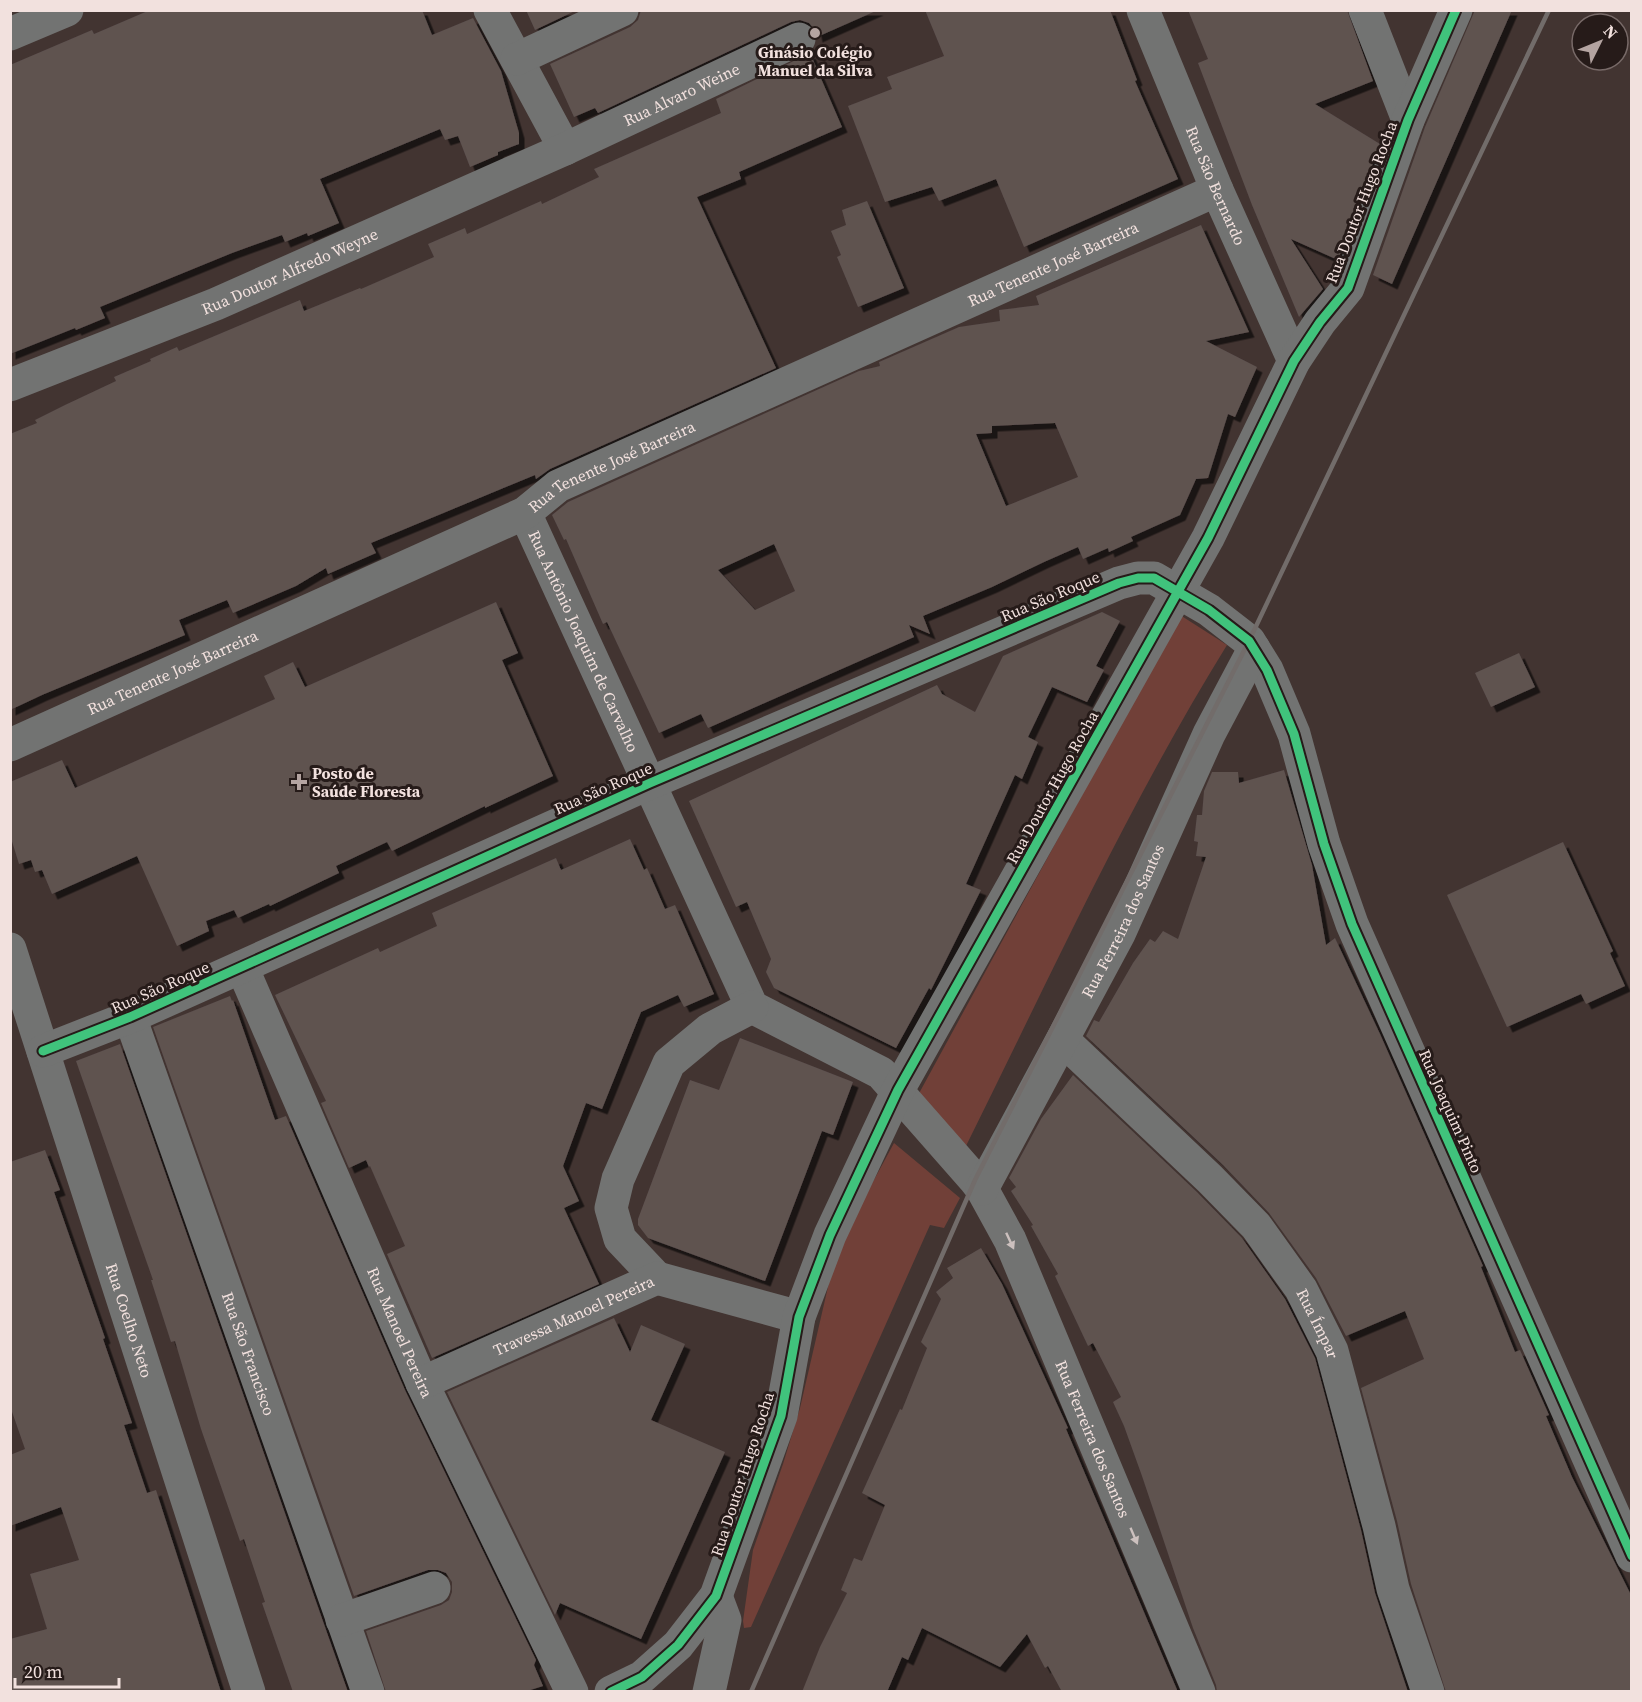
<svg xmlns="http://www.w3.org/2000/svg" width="1642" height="1702" viewBox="0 0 1642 1702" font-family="'Source Serif 4',serif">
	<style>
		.green { fill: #714038 }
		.building { fill: #5e5250; fill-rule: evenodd; filter: url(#shadow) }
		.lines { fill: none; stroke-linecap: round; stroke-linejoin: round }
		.minor { stroke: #727372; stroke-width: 33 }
		.rail { stroke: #726c6a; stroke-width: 4.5 }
		.cycleway-casing { stroke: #261b19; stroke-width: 13 }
		.cycleway { stroke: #40c37c; stroke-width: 9 }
		.oneway { fill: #ccc0be }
		.poi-dot { fill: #b4a4a1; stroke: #261b19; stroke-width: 2 }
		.labels { text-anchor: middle; stroke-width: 6; stroke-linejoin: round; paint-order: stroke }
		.poi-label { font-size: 16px; font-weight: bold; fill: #f2e1de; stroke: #261b19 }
		.street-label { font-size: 16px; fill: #f2e1de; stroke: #261b19 }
	</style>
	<defs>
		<filter id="shadow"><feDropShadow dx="5.5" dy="5.5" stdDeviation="0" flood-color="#0009"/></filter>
	</defs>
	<rect width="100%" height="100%" fill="#423431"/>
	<path class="green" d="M1180,615L1227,645C1128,805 1050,977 966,1146L917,1097Z
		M894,1143L960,1198L944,1228L930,1225L751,1627L744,1628L743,1621L753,1550L783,1464L800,1408L837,1248Z"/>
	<path class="building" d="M150,10H422L432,35L473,18L501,71L519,133V144L498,152V155L470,167L458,136L445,140L440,129L320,179L339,223L308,236L307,233L285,242L282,235L232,253L100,307L105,318L76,330L75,328L10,354V65L92,30L94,34Z
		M526,10H577L535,30Z
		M641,10H878L817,37L816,31L809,23L800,20L791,22L598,113L595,108L574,117L550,64L630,27L638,20Z
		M925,10H1110L1137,80L1135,81L1178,179L1024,247L996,179L939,201L932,187L885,202L848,106L892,89L887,77L944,56Z
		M1188,10H1347L1373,81L1315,104L1380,144L1338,260L1291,239L1323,289L1299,317L1252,205L1198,63L1208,59Z
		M1475,10H1512L1392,284L1373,275L1425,127Z
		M810,53L842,127L739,172L741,179L697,197L776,368L550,469L536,479L535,475L371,543L376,553L328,574L326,568L296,586L233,613L227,600L179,620L185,635L42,695L10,710V434L37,423L35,420L65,405L116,381L114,377L151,361L150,359L177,347L179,351L300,300L304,311L360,288L361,289L434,257L428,244L465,228L467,234L541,201L542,204L599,177L594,169L721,113L716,99Z
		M867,201L904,288L858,307L837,257L841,255L831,231L846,225L842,210Z
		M1201,225L1249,332L1206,341L1257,367L1235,417L1228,414L1208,478L1196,479L1180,515L1131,537L1133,541L1109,552L1108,548L1083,559L1078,547L1044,562L992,587L923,616L930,634L909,625L914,637L708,728L701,714L659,733L607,622L603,624L566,539L564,540L552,515L568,502L859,371L880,366L879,362L959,327L1000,321L999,310L1039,305L1036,296ZM1055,423L1078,477L1006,506L976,434L992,433V426ZM774,544L795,591L755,610L718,570Z
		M496,602L518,653L502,660L553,776L485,808V806L392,851L387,842L336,866L339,873L270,906L269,904L238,918L234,910L206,921L209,931L177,946L137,856L52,894L42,870L35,872L31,860L19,864L10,835V782L62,760L75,788L275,699L264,676L293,662L305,687Z
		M1102,612L1120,621L1096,666L1104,670L1087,702L1052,687L1028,737L1038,742L1022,779L1015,775L966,884L981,890L931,990L929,988L896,1048L774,988L766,972L771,959L747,902L736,907L689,801L937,685L942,694L975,712L1003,656Z
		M1519,653L1535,687L1491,707L1475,673Z
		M1284,770L1312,865L1326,945L1335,938L1380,1034L1483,1266L1481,1267L1515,1352L1520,1350L1549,1415L1546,1416L1572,1477L1632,1597V1692H1446L1411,1584L1397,1521L1361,1388L1424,1359L1405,1311L1346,1336L1316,1278L1269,1213L1223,1165L1086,1036L1094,1020L1099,1022L1133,963L1150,939L1155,942L1163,931L1178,939L1206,857L1196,856L1198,842L1194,841L1197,815H1202L1204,791L1212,772H1238L1239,783Z
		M630,839L644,870L647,868L665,909L675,905L714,994L684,1007L678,995L641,1012L602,1109L586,1103L563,1166L579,1201L564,1208L599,1284L432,1358L387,1254L405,1246L370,1166L369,1167L366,1160L349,1168L321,1103L326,1101L275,995L378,948L380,952L437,926L432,913L556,858L561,870Z
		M1563,842L1613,951L1610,953L1625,986L1586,1004L1581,994L1507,1027L1447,895Z
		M230,996L232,1001L233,1000L275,1120L286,1116L405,1390L536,1660L534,1665L543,1686L524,1692H386L366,1631L441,1605L449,1600L452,1592V1582L446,1573L438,1570H428L354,1596L153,1027Z
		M740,1038L853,1082L833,1135L822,1131L765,1281L648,1238L638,1225V1219L690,1080L719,1090Z
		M120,1044L325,1627L348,1692H293L262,1603L265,1602L244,1539L240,1541L201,1429L175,1341L171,1342L151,1280H153L76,1061Z
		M1073,1075L1197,1192L1242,1238L1285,1299L1315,1358L1361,1530L1375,1593L1408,1692H1217L1216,1685L1193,1628L1142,1476L1124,1426L1113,1402L1121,1397L1093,1343L1088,1346L1055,1276L1058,1274L1031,1226L1033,1225L1011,1191L1016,1187L1009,1178L1041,1119Z
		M45,1150L60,1190L54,1192L105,1338L103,1339L132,1423L124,1425L147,1493L156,1490L221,1692H10V1639L47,1629L30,1574L79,1560L61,1507L10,1526V1455L25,1449L10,1406V1162Z
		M981,1248L1002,1284L1068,1428L1066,1429L1178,1692H1062L1048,1666L1045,1668L1027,1634L1000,1667L922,1628L908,1660L902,1657L887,1692H802L820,1647L847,1593L841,1590L854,1558L862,1561L885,1505L862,1493L900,1409L902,1410L927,1348L921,1342L941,1299L936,1292L953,1278L947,1268Z
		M614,1318L630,1352L641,1325L685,1344L651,1420L725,1452L641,1639L560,1603L555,1615L447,1392Z"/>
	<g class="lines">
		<g class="minor">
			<path d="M490,10L565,149"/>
			<path id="s1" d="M1143,10L1217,190L1294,361"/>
			<path d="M1365,10L1408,120"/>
			<path d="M10,34L67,10"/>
			<path d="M517,59L622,10"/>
			<path id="s2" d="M10,385L216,304L565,149L799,39"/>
			<path id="s3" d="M525,513L752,1007L881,1073L975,1180L982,1189L1010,1240L1199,1692"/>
			<path id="s4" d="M10,745L525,513L558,486L1217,190"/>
			<path id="s5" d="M10,949L249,1692"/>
			<path id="s6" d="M242,967L422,1383L572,1692"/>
			<path id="s7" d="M130,1017L368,1692"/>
			<path id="s8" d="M1063,1040L1210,1179L1256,1226L1301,1289L1332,1351L1379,1526L1393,1589L1428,1692"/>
			<path d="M43,1051L130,1017L650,783L1119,583L1138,578H1154L1209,610L1249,641L1267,670L1294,734L1324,844L1352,924L1632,1556"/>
			<path id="s9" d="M982,1189L1119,934L1209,734L1254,649"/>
			<path d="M657,1278L620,1239L611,1208L618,1179L669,1063L710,1029L752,1007"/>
			<path id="s10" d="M422,1383L657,1278L799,1317"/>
			<path d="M342,1620L434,1588"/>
			<path d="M611,1692L642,1677L678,1645L716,1596L781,1416L799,1317L830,1235L898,1090L1208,538L1294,361L1320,322L1348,288L1408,120L1456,10"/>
			<path d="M709,1692L725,1620L716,1596"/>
		</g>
		<path class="rail" d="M751,1692L975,1180L1249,641L1549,10"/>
		<defs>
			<path id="cycleway" d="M43,1051L130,1017L650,783L1119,583L1138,578H1154L1209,610L1249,641L1267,670L1294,734L1324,844L1352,924L1632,1556
				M611,1692L642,1677L678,1645L716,1596L781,1416L799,1317L830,1235L898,1090L1208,538L1294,361L1320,322L1348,288L1408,120L1456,10"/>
		</defs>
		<use href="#cycleway" class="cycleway-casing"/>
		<use href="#cycleway" class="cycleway"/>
	</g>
	<defs><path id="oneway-solid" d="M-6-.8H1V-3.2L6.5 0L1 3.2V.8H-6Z" transform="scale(1.5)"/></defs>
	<g class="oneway">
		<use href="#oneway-solid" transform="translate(1010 1241) rotate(65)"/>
		<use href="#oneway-solid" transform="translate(1134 1536) rotate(67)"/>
	</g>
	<g class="poi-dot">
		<circle cx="815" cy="33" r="6"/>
		<path d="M296 773h6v6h6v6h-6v6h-6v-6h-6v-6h6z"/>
	</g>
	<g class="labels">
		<g class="poi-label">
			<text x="815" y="58">Ginásio Colégio<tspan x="815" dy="18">Manuel da Silva</tspan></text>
			<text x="312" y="779" text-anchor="start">Posto de<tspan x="312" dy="18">Saúde Floresta</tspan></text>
		</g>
		<g class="street-label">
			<text dy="6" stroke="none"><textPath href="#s2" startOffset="732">Rua Alvaro Weine</textPath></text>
			<text dy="6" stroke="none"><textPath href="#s1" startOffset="190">Rua São Bernardo</textPath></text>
			<text transform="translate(1361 202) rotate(-69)" y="6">Rua Doutor Hugo Rocha</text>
			<text dy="6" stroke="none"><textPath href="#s4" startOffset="1150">Rua Tenente José Barreira</textPath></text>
			<text dy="6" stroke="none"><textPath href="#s2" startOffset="302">Rua Doutor Alfredo Weyne</textPath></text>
			<text dy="6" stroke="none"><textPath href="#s4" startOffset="664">Rua Tenente José Barreira</textPath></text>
			<text transform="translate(1050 596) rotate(-23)" y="6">Rua São Roque</text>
			<text dy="6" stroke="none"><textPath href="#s3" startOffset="141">Rua Antônio Joaquim de Carvalho</textPath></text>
			<text dy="6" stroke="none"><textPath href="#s4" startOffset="178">Rua Tenente José Barreira</textPath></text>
			<text transform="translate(1052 787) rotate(-61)" y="6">Rua Doutor Hugo Rocha</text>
			<text transform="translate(603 788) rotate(-24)" y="6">Rua São Roque</text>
			<text dy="6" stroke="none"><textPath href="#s9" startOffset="303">Rua Ferreira dos Santos</textPath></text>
			<text transform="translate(160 987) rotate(-24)" y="6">Rua São Roque</text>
			<text transform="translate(1451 1111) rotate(66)" y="6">Rua Joaquim Pinto</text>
			<text dy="6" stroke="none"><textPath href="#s10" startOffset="166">Travessa Manoel Pereira</textPath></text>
			<text dy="6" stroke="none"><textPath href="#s5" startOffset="390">Rua Coelho Neto</textPath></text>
			<text dy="6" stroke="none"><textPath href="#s8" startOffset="384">Rua Ímpar</textPath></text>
			<text dy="6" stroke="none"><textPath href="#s6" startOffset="398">Rua Manoel Pereira</textPath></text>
			<text dy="6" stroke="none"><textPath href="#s7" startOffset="357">Rua São Francisco</textPath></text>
			<text dy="6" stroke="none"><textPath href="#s3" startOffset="1116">Rua Ferreira dos Santos</textPath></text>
			<text transform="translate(742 1474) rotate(-72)" y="6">Rua Doutor Hugo Rocha</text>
		</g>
	</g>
	<rect width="1642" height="1702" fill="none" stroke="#f2e1de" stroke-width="24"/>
	<g transform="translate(1600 42) rotate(47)"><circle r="28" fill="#261b19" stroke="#786a68" stroke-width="1.5"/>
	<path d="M0-4.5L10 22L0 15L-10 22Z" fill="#b4a4a1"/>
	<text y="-9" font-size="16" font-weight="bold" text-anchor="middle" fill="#f2e1de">N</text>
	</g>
	<path d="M15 1678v9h104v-9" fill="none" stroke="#f2e1de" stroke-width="3"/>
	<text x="24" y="1678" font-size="18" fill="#f2e1de" stroke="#261b19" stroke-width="4.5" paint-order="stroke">20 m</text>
</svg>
